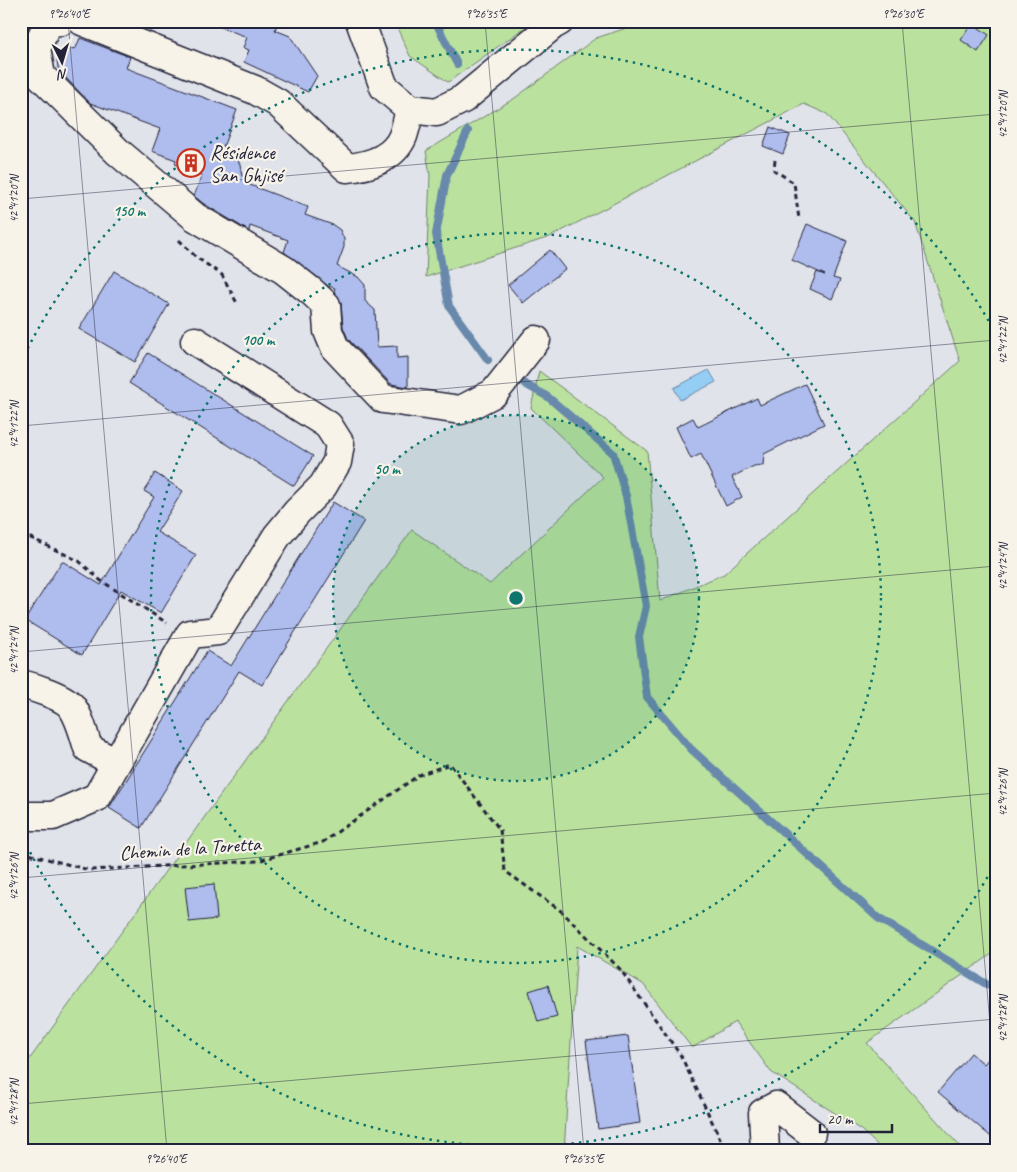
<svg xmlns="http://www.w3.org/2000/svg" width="1017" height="1172" viewBox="0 0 1017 1172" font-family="Caveat,sans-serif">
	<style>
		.green { fill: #bae29e; stroke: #6e826c }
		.water { fill: #95cef5; stroke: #6789ab }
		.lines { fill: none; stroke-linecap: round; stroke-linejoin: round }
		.stream { stroke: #6789ab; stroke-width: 8 }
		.building { fill: #aebded; stroke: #22223b }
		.minor-casing { stroke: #22223b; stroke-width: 31 }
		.major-casing { stroke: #22223b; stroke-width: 31 }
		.path { stroke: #22223b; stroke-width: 3; stroke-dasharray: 5 4; stroke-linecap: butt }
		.minor { stroke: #f7f3e8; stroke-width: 28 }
		.major { stroke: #f7f3e8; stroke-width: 28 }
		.ticks { fill: none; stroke: #22223b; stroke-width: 1; stroke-opacity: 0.45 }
		.ring { fill: none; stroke: #0f766e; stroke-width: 2.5; stroke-dasharray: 2.5 5 }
		.labels { text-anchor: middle; stroke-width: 4.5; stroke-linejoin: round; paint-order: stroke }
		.poi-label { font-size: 20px; fill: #22223b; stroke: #f7f3e8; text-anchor: start }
		.street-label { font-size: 20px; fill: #22223b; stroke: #f7f3e8 }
		.centre { fill: #0f766e; stroke: #f7f3e8; stroke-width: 2.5 }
		.ring-label { font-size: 15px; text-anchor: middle; font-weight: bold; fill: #0f766e; stroke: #f7f3e8; stroke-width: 4.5; stroke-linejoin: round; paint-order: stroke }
		.neatline { fill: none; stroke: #22223b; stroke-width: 2 }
		.ticks-label { font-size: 12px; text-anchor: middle; fill: #22223b }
	</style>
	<rect width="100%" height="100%" fill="#e1e3ea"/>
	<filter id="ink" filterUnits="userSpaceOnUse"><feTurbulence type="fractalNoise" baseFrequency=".02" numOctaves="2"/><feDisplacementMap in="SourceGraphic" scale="10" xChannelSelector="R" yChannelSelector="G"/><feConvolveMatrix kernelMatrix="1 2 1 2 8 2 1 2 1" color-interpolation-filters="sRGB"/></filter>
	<g filter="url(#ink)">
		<path class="green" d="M394,21H534L448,82L410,56Z
			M648,21H996V951L867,1043L964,1151H884L861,1130L771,1072L735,1022L692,1048L643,984L577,946L564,1151H21V1071L412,530L490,584L603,477L531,408L539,371L647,451L660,601L724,574L960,361L915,222L827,114L804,104L550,237L426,277L430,175L426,151L515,98L596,38Z"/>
		<path class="water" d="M709,370L716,382L680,400L674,388Z"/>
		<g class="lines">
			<path class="stream" d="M435,21L457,64
				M468,131L447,175L436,234L449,306L488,360
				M525,384L548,397L613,453L626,496L646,606L639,637L647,697L691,749L878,918L996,990"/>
		</g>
		<path class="building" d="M210,21H279L275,30L290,36L317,76L308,92L244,62L249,50L243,48L247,37L210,23Z
			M972,23L989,35L978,52L961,40Z
			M80,38L130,57L126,68L237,110L223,147L237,159L240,164L242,176L252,180L250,185L308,207L305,215L333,225L340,230L344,239V247L337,266L358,277L365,285V301L375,310L377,347L397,346V358L408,357V387L391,384L348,339L343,327L341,303L334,291L335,288L328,286L284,252L288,240L250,226L249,231L204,204L194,196L202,175L175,164L176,160L152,151L160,129L90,103L65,77L66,75L58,68L57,60L60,54L66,50L76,48Z
			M770,127L790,135L783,154L763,146Z
			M807,224L847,241L833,278L840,280L832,299L810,289L817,272L825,275L792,260Z
			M550,250L565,269L523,303L508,285Z
			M114,271L169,304L135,362L79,329Z
			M148,353L313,456L294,486L129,383Z
			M805,384L824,424L764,454L763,465L754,466L732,477L742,497L726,506L701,454L691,459L676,427L693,418L698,427L757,398L760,405Z
			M155,473L183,491L157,532L196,555L161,613L121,590L82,655L25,620L62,561L101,585L154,497L144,491Z
			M333,502L364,521L262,685L239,671L141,828L109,808L207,651L231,666Z
			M214,884L217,919L189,922L185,887Z
			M548,985L557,1017L538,1022L529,991Z
			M628,1036L640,1123L598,1129L586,1041Z
			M996,1050V1141L938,1092L971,1053L984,1064Z"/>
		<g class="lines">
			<defs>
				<path id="minor" d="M61,21L49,22L36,48L41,76L118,152L195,217L284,270L312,292L326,305L328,331L335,348L383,399L461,410L494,393L536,340
					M82,21L255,90L278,103L347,168C369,166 394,158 403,136C406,127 408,118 410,109
					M21,684C34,687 65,697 72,707C80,718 84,735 88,748L116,763
					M21,816H53L97,797L190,634L218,631L277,536L297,512L323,486L337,462L340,444L328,425L195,341
					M765,1151L763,1113L776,1106L811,1133"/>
				<path id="major" d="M360,21L384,87L410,109L437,112L463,99L553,25L560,21"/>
			</defs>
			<use href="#minor" class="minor-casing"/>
			<use href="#major" class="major-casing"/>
			<path class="path" d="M775,160L774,170L794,183L799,219
				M179,240L196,257L222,275L238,305
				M21,541L31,538L79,561L100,580L167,623
				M21,852L89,870L258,861L323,842L419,775L450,764L500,830L505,871L561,911L620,969L681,1056L726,1151"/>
			<use href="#minor" class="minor"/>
			<use href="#major" class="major"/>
		</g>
	</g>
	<path class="ticks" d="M68,21L167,1151M485,21L584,1151M902,21L996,1092M21,199L996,114M21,426L996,340M21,652L996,566M21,878L996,793M21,1104L996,1019"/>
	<circle cx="516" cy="598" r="183" fill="#0f766e" fill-opacity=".12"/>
	<g class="ring">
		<circle cx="516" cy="598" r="183"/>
		<circle cx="516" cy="598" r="365"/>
		<path d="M995 864A548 548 0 0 1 21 834M21 362A548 548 0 0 1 995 332"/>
	</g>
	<defs>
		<symbol id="building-ring" viewBox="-11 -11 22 22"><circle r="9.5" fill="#f7f3e8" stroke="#c8321e" stroke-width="1.5"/><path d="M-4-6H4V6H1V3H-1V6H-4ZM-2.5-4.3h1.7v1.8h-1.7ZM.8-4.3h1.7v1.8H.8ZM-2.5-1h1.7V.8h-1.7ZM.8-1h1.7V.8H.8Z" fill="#c8321e"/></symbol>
	</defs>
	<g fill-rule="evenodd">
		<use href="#building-ring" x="175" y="147" width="32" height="32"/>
	</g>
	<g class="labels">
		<g class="poi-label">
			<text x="210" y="159">Résidence<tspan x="210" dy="23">San Ghjisé</tspan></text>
		</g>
		<g class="street-label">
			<text transform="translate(190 848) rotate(-4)" y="7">Chemin de la Toretta</text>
		</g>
	</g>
	<circle cx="516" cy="598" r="8" class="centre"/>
	<g class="ring-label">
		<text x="129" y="216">150 m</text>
		<text x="258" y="345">100 m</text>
		<text x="387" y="474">50 m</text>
	</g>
	<rect width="1017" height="1172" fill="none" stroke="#f7f3e8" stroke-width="55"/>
	<g transform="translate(62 62) rotate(175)" stroke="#f7f3e8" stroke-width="4" paint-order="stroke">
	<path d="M0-4L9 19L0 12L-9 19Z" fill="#22223b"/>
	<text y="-8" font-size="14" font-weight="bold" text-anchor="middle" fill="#22223b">N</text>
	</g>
	<path d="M820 1124v8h72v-8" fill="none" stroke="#22223b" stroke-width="2.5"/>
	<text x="827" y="1124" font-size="15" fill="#22223b" stroke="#f7f3e8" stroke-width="4" paint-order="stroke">20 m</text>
	<rect x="28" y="28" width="962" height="1116" class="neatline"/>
	<g class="ticks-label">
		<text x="69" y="18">9°26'40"E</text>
		<text x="486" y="18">9°26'35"E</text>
		<text x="903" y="18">9°26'30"E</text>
		<text transform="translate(1003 115) rotate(-90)" y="4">42°41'20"N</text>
		<text transform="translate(14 199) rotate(-90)" y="4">42°41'20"N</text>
		<text transform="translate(1003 341) rotate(-90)" y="4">42°41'22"N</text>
		<text transform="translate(14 425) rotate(-90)" y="4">42°41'22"N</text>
		<text transform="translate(1003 567) rotate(-90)" y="4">42°41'24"N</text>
		<text transform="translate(14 651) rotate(-90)" y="4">42°41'24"N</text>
		<text transform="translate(1003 793) rotate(-90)" y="4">42°41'26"N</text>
		<text transform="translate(14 877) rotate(-90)" y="4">42°41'26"N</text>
		<text transform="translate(1003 1019) rotate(-90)" y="4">42°41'28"N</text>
		<text transform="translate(14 1103) rotate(-90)" y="4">42°41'28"N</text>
		<text x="166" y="1163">9°26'40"E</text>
		<text x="583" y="1163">9°26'35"E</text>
	</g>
</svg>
